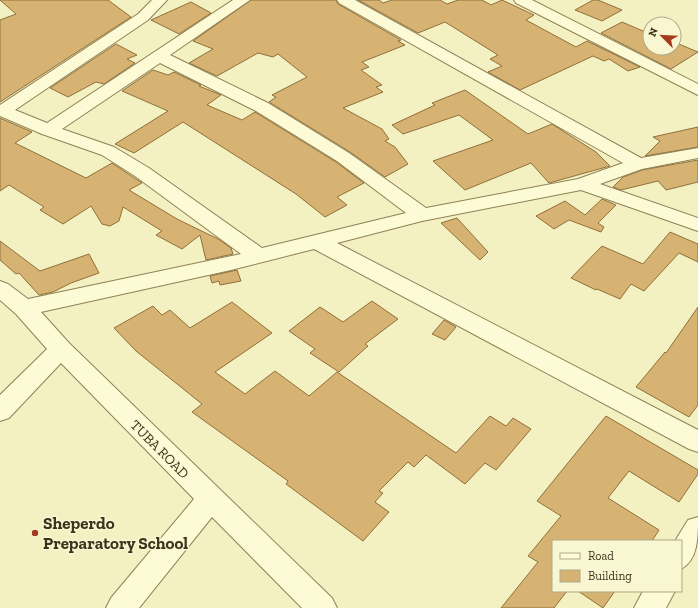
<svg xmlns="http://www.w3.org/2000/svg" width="698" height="608" viewBox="0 0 698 608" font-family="'Zilla Slab',serif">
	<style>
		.building { fill: #d6b273; stroke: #917039 }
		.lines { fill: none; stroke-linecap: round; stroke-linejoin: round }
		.minor-casing { stroke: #8f8156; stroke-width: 2 }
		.minor { fill: #fdfad6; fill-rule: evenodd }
		.poi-dot { fill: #a63c1f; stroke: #f9f7d2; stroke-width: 1.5 }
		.labels { text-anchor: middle; stroke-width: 3; stroke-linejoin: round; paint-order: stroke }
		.street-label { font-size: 14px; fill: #3d341c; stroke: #f9f7d2 }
		.near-poi-label { font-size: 17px; font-weight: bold; fill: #3d341c; stroke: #f9f7d2; text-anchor: start }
	</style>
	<rect width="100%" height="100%" fill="#f3f0c1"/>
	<path class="building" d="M0,0H108L131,17L0,102V20L16,14Z
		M251,0H336L338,4L401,40L398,41L405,45L362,62L369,67L361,70L382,85L376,87L383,92L343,108L382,129L389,139L385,141L395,147L408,164L385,177L350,152L269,102L276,97L272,95L307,77L278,54L273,57L258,53L217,76L189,63L213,49L193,41Z
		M358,0H379L383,3L392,0H440L447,4L458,0H482L491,5L502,0L534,15L526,20L576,47L587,41L640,67L628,71L609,59L604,61L593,56L520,90L488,72L502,66L490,59L498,55L445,22L418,33Z
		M593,0H598L622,10L602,21L575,10Z
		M191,2L211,13L179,34L151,20Z
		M622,22L650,34V48H674V42L698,52L671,69L601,33Z
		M116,44L137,55L127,59L135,63L104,84L96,82L68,97L50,88Z
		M153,70L168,75L174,72L201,85L199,86L221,95L207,105L242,120L255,112L336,162L364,183L337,197L347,205L325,217L296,194L183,122L134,153L115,144L168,111L122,91Z
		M465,90L528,134L552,124L596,152L610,166L549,183L531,163L465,190L433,161L493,140L459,115L403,134L392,125L435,105L432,103Z
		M0,118L32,132L15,143L86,178L112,163L142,183L129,190L177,219L218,239L231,248L233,254L206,260L200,235L182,249L156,235L162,231L123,207L119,221L110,226L102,224L91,206L63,224L40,210L44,207L9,185L0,191Z
		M698,127V147L645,156L660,141L653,137Z
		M698,160V182L666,190L658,181L621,190L613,187L623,177L642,170Z
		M602,199L616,205L598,223L604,227L601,232L569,220L554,229L536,216L565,201L585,215Z
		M457,218L488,252L480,260L441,223Z
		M670,232L698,244V262L679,253L644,291L631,284L620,299L597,289L596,290L571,278L602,246L643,264Z
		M0,241L40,271L89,254L99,273L71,283L53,292L39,295L19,273L16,274L0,260Z
		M237,270L241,281L220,285L219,281L212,283L210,276Z
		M372,301L398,319L365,344L368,346L339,372L310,353L315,349L289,331L320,307L343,322Z
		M232,302L272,333L215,372L245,394L275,371L309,396L337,372L456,453L490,416L506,426L513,418L531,429L496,470L485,463L465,484L426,455L414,467L408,462L379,491L383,493L375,502L389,512L363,541L286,484L288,481L192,412L202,404L136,351L114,328L153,306L162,315L170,310L190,328Z
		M698,307V405L689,417L636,387L665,352L666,353Z
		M444,320L456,327L445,340L432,334Z
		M606,416L698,470V474L679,502L629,471L608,498L659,530L652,541H553V591H567L554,608H501L538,562L528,556L561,516L537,501Z
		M578,591H615L603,608Z"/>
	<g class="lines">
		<defs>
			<path id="minor" d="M152,0H167L148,20L15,110L47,123L233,0H250L170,55L268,103L349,153L426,208L578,179L623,163L339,3L337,0H355L641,158L698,148V158L642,169L600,184L698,218V231L581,190L422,221L337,243L698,430V452L689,449L314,249L231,270L41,312L69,343L332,598L337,608H302L212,517L139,608H106L111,598L194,499L61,363L9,418L0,421V395L47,349L16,314L0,300V281L8,284L28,299L241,254L135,176L102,155L42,134L0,116V105L138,14ZM160,63L256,111L337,161L406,213L262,248L149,168L114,147L62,129Z
				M514,0H532L698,84V95L516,3Z
				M698,517C698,538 698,560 681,569V541H675L688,520Z
				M643,591H675L666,608H634Z"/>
		</defs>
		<use href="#minor" class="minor-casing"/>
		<use href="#minor" class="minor"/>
	</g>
	<circle class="poi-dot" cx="35" cy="533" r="4"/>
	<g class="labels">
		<g class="street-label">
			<text transform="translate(160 449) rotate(45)" y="5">TUBA ROAD</text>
		</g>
		<g class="near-poi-label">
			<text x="43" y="529">Sheperdo<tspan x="43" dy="20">Preparatory School</tspan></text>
		</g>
	</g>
	<rect x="552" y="540" width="130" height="52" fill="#f9f7d2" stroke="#aea989"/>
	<rect x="560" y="553" width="20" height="6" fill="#fdfad6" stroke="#aea989"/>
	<text x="588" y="560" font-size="12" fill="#3d341c">Road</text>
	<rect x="560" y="570" width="20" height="12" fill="#d6b273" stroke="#aea989"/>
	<text x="588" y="580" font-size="12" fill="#3d341c">Building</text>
	<g transform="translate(662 36) rotate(294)"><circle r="19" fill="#f9f7d2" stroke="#aea989"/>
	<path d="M0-3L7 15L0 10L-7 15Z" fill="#a63c1f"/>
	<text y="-6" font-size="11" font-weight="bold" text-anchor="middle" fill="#3d341c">N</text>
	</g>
</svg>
